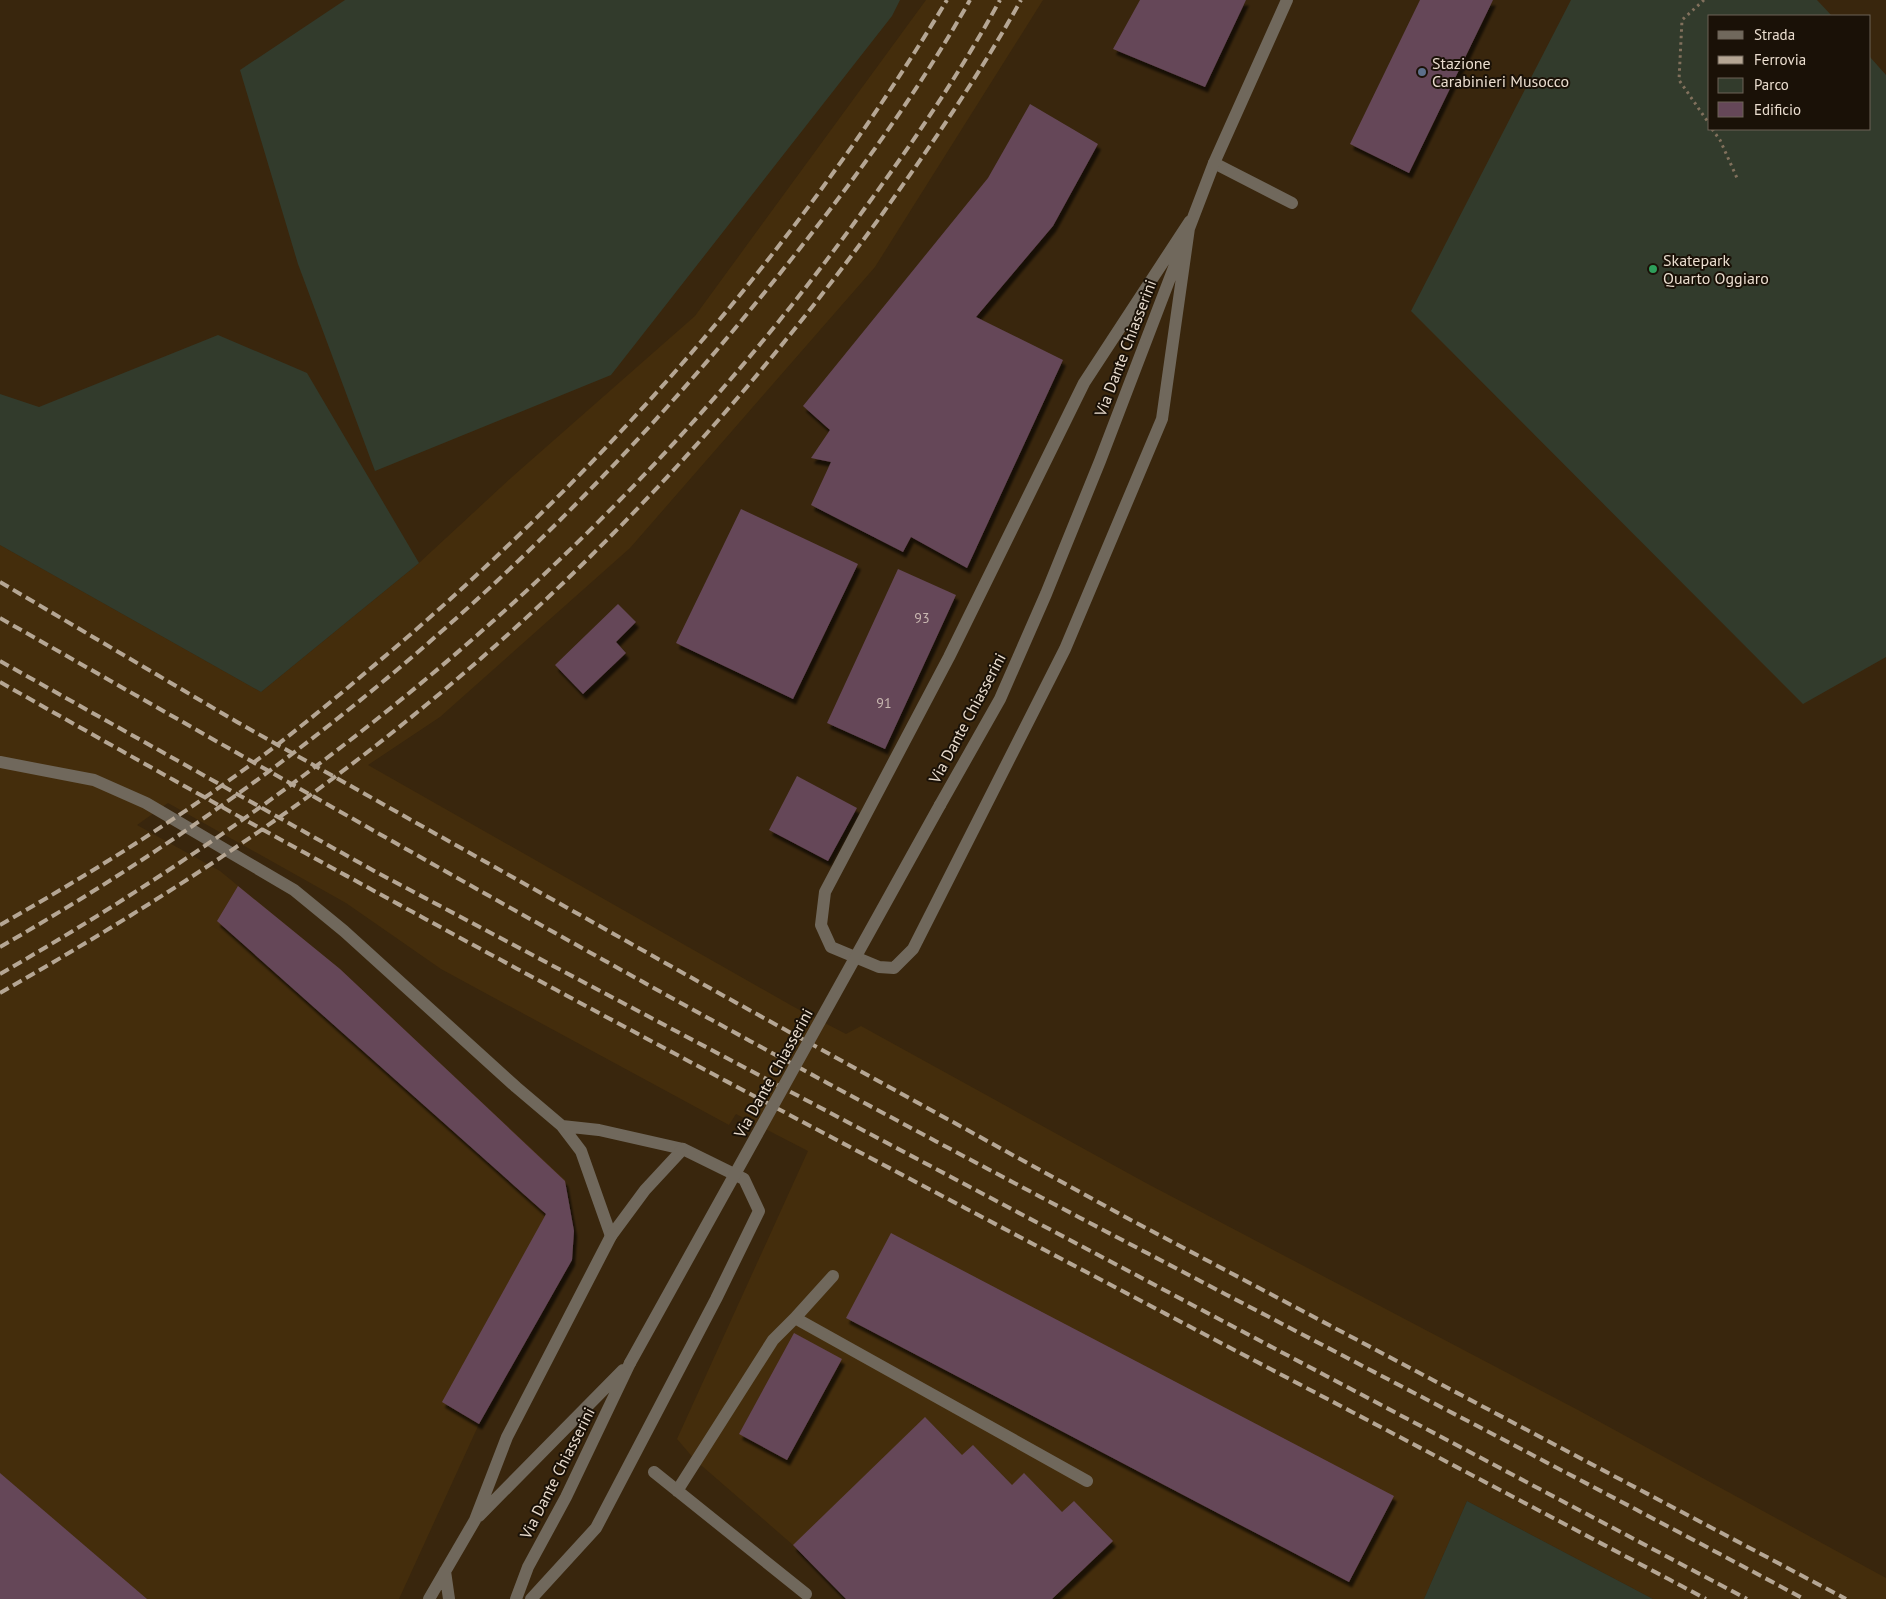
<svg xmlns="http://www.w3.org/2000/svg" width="1886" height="1599" viewBox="0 0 1886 1599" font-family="'PT Sans',sans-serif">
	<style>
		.built { fill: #442d0c }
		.green { fill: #323b2c }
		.building { fill: #654758; filter: url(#shadow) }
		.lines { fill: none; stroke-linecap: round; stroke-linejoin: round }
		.path { stroke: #82715d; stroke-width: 3; stroke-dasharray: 2.5 4; stroke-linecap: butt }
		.service { stroke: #70685c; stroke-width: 12 }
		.tertiary { stroke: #70685c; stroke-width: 12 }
		.rail { stroke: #b5a694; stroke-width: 4; stroke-dasharray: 10 5; stroke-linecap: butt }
		.tertiary-bridge { stroke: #70685c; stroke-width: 12 }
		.service-dot { fill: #5c6f8a; stroke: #1a1107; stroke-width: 2 }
		.leisure-dot { fill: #2e9e5b; stroke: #1a1107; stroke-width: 2 }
		.labels { text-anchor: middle; stroke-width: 4; stroke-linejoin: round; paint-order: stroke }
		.number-label { font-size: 14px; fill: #c9b8b1 }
		.poi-label { font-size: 16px; fill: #eaddcf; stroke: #1a1107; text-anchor: start }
		.street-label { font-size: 16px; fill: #eaddcf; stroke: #1a1107 }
	</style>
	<defs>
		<filter id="shadow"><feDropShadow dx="3" dy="5.5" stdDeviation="1" flood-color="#0009"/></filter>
	</defs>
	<rect width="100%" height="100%" fill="#39260d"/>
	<path class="built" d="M926,0H1043L875,267L630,548L440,717L368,765L794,1007L846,1034L861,1026L1146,1183L1578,1410L1886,1578V1599H1653L1467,1501L1424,1599H846L793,1545L695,1460L677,1439L808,1151L736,1114L729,1125L441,969L346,903L168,803L137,825L220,871L340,969L565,1180L574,1231L572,1260L479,1424L399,1599H0V545L261,692L419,563L512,477L695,316Z"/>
	<path class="green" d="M345,0H900L892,16L611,375L375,471L298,264L240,70Z
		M1571,0H1817L1832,16H1710V129H1870V57L1886,75V657L1803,704L1411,311Z
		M218,335L307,373L419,563L261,692L0,545V394L39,407Z
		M1467,1501L1653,1599H1424Z"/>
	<path class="building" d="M1140,0H1246L1205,87L1113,49Z
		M1420,0H1493L1409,173L1350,144Z
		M1030,104L1098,144L1053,226L976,317L1063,360L967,568L911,537L903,552L811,505L831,462L811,458L830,430L803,406L988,178Z
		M741,509L858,564L793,699L676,643Z
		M898,569L956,595L885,749L827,723Z
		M618,604L636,622L616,642L626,653L583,694L555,665Z
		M797,776L857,808L828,861L769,830Z
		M238,886L340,969L565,1181L574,1231L572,1260L479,1424L442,1402L546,1214L217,921Z
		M891,1233L1394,1496L1349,1582L846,1318Z
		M794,1333L842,1359L787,1460L739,1434Z
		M925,1417L962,1455L973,1445L1012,1485L1024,1473L1062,1512L1074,1501L1113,1541L1052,1599H846L793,1545Z
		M0,1473L147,1599H0Z"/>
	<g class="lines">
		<path class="path" d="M1704,0L1682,20L1679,80L1710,125
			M1712,129L1720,140L1737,178"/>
		<path class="service" d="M1214,163L1292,203
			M0,762L94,780L146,803L294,890L344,931L516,1087L562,1126L581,1151L611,1236
			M562,1126L599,1130L683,1149
			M795,1318L833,1276
			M654,1472L806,1594
			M677,1491L773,1340L795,1318L1087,1481"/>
		<path class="tertiary" d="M1190,221L1162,419L1065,649L913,949L894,968L879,967L831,947L821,925L825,892L949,657L1084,383Z
			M940,805L1000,699L1046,594L1100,461L1214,163L1287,0
			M479,1516L623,1370
			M445,1571L449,1599
			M429,1599L475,1520L507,1437L611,1236L645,1190L683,1149L744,1179L759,1211L716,1299L596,1528L531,1599
			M516,1599L528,1567L566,1497L630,1363"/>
		<path class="rail" d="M0,582L237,722L724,996L1129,1219L1846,1599
			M0,618C236,752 472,888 710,1019C1072,1218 1441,1404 1804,1599
			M0,661L376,872L1747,1599
			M0,682C561,1002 1136,1296 1706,1599
			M0,925C86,876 170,824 249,766C305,725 358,679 411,634C624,448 801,242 947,0
			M0,947C298,776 544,564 760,298C837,204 910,106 970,0
			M0,974C341,778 635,529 865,208C914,141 960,73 1000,0
			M0,993C149,908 294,815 426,705C599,563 752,394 883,213C932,144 980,74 1021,0"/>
		<path class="tertiary-bridge" d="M630,1363L940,805"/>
	</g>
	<circle class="service-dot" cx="1422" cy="72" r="5"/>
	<circle class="leisure-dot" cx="1653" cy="269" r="5"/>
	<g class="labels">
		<g class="number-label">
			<text x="922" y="623">93</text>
			<text x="884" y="708">91</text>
		</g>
		<g class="poi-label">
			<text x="1432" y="69">Stazione<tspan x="1432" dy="18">Carabinieri Musocco</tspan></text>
			<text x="1663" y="266">Skatepark<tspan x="1663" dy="18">Quarto Oggiaro</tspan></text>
		</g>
		<g class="street-label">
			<text transform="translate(1125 348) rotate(-69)" y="6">Via Dante Chiasserini</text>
			<text transform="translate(967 718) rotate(-62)" y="6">Via Dante Chiasserini</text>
			<text transform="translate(773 1073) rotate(-61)" y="6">Via Dante Chiasserini</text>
			<text transform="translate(557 1473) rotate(-63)" y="6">Via Dante Chiasserini</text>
		</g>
	</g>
	<rect x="1708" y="15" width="162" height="115" fill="#1a1107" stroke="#6d6357"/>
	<rect x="1718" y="31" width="25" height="8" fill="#70685c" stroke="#6d6357"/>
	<text x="1754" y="40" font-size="15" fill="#eaddcf">Strada</text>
	<rect x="1718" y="56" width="25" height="8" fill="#b5a694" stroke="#6d6357"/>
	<text x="1754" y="65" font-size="15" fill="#eaddcf">Ferrovia</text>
	<rect x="1718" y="78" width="25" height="15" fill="#323b2c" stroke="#6d6357"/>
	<text x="1754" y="90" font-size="15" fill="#eaddcf">Parco</text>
	<rect x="1718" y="102" width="25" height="15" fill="#654758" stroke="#6d6357"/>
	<text x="1754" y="115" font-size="15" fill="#eaddcf">Edificio</text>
</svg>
